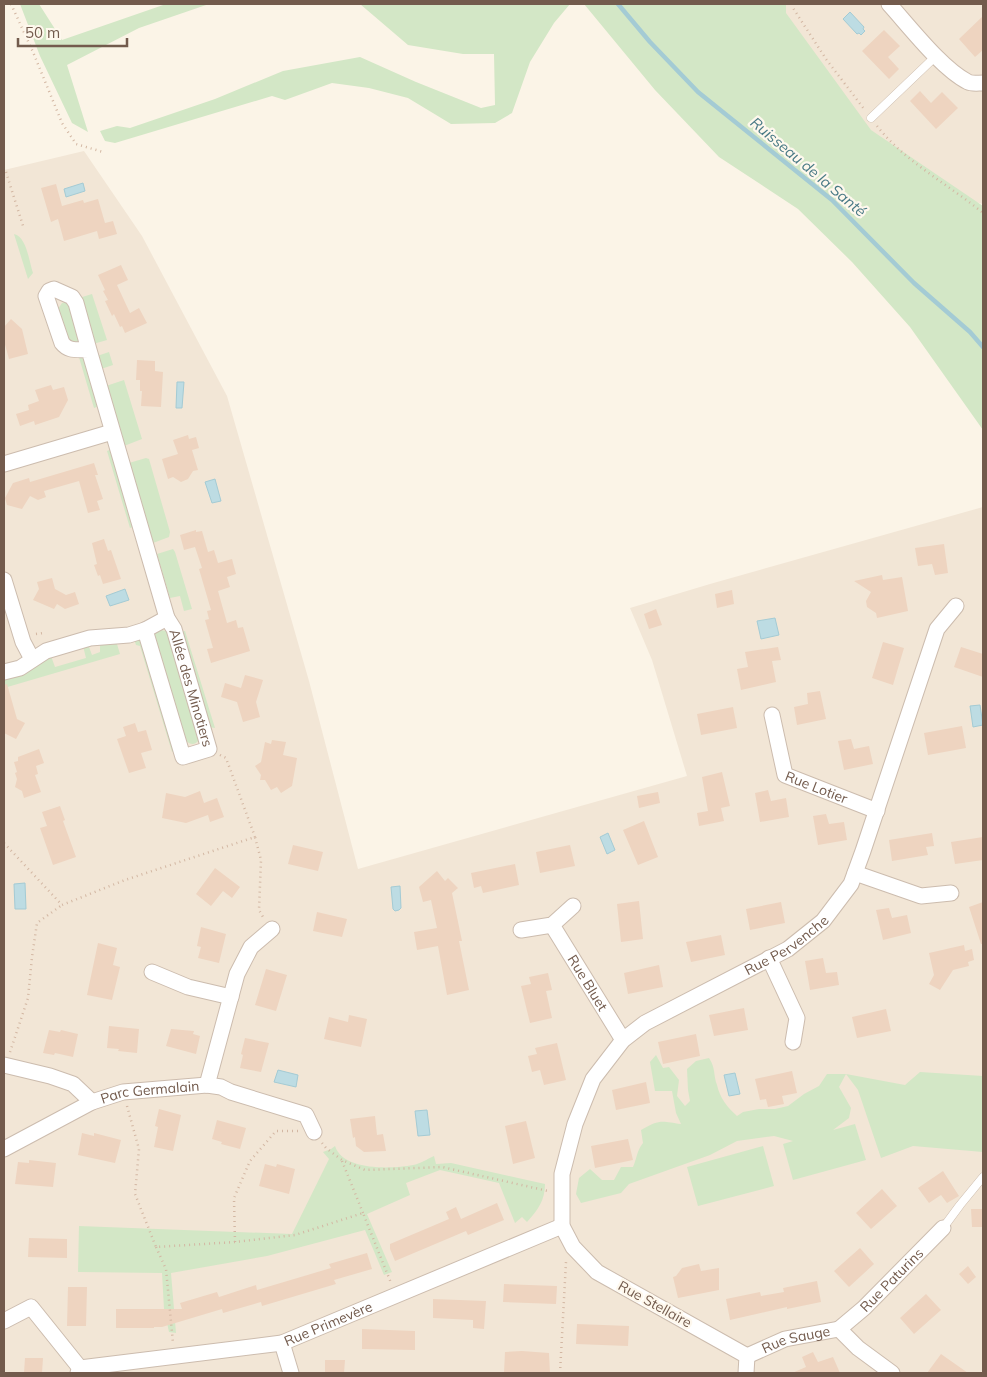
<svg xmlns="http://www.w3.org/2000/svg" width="987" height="1377" viewBox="0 0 987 1377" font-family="Mulish,sans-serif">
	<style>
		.residential { fill: #f2e6d6 }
		.green { fill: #d3e7c6 }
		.water { fill: #bddce3; stroke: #a4cbd4 }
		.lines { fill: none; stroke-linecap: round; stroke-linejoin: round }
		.stream { stroke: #a4cbd4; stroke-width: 4.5 }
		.building { fill: #eed4c0 }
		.service-casing { stroke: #ccbcae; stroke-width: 9 }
		.minor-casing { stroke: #ccbcae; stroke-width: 17 }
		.path { stroke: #d3b7a3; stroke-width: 2.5; stroke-dasharray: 1 4; stroke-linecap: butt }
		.service { stroke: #fff; stroke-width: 8 }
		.minor { stroke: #fff; stroke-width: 15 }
		.labels { text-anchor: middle; stroke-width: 4.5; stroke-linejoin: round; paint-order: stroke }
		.street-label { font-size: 14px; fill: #735b4d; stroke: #fef8ed }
		.water-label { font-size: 15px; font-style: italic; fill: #487985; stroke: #fef8ed }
	</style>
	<rect width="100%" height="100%" fill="#fbf4e7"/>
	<path class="residential" d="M740,4H983V204L727,139Z
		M84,151L142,236L227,396L309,681L358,869L687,776L652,660L630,608L710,584L983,507V1373H4V170Z"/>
	<path class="green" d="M20,4H39L62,40L166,4H209L139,28L67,65L88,132L72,123L40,56Z
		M360,4H570L554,23L530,62L512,113L495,123L451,124L408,98L369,88L332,83L285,100L272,96L115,143L105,141L100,131L117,126L130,128L215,99L283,71L360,57L416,82L481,108L495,105L494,54H463L408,45Z
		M584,4H786V13L871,130L983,206V430L910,327L852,262L798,209L719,157L655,90Z
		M14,234C27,237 29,262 33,273L28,279Z
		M92,294L107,340L93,344L79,298Z
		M67,302L71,303L82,336L79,342L75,344L69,341L58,309L62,303Z
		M109,352L113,365L101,369L97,356Z
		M78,354L85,360L99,406L94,408Z
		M124,380L142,439L124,446L106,386Z
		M112,449L135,526L130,528L107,451Z
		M146,458L149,459L170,532L169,537L153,543L129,463Z
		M173,549L175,552L192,609L184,611L180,596L170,598L157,554Z
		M160,630L167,631L199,740C195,745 191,745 186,741L154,634Z
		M185,631L215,728L209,727L180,632Z
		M141,638L175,750L172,752L140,646L136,645L134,639Z
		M117,644L120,654L4,688V679L51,656L55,667L86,658L83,646L89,647L92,655L100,652V645Z
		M656,1055L663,1068L669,1067L679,1080L677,1096L685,1106L690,1101L688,1090L687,1069L696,1061L709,1058C716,1069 713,1074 717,1085C720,1098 727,1107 737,1116L743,1112L759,1109H775L788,1106L804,1094L819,1086L827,1074H846L905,1085L920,1072L983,1076V1152L913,1146L881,1158L858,1090L846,1074L839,1087L851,1108L849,1118L833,1130L855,1124L866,1160L793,1180L783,1144L793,1141L774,1136L737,1141L710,1155L629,1184L621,1193L581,1203L576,1194L579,1178L590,1169L602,1180H614L621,1167H633C637,1158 637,1150 643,1143L641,1130C659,1119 662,1121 681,1124L676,1113L672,1091H655L650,1062Z
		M335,1146C343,1171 392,1169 413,1165C420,1164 427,1159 434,1156L436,1164L451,1163L545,1184C545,1200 538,1210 527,1222L522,1217L515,1223L499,1183L440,1170L406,1183L410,1195L367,1214L392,1272L384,1275L365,1230L267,1256L171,1273L176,1333L169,1332L164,1309L162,1273L78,1272L79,1226L292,1234L329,1159L323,1152L331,1149Z
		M763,1146L774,1186L698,1206L687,1167Z"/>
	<path class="water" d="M850,12L864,27L863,29L865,31L861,35L859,33L857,34L843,19Z
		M83,183L85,191L66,197L64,189Z
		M177,382H184L182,408H176Z
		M215,479L221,501L212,503L205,482Z
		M125,589L129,600L110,606L106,596Z
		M775,618L779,635L761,639L757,621Z
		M980,705L983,725L973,727L970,706Z
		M608,833L615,850L607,854L600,837Z
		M25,883L26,909H15L14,884Z
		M400,886L401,908L399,910L395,911L393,909L391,887Z
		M278,1070L298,1075L296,1087L274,1082Z
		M735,1073L740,1094L729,1096L724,1075Z
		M427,1110L430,1135L418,1136L415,1111Z"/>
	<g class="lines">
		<path class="stream" d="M618,4L650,42L698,92L832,200L914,283L970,332L983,347"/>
	</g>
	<path class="building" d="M983,16V50L975,57L959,39Z
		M884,30L900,46L888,57L899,69L889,79L862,51Z
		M920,91L931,103L942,92L958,108L936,129L910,101Z
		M56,184L62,206L83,200L84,203L98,199L105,223L113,221L117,234L99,239L97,231L64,241L58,219L51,222L41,188Z
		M121,265L128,280L117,285L130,313L139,308L147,323L125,333L122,326L120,327L114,314L112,316L105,301L108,300L103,291L105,290L98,275Z
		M11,319L22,329L28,354L9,359L4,341V327Z
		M137,360L155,361V371L163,372L161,407L141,406L142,391H140V380H136Z
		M51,385L53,390L64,387L68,400L59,417L35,425L34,421L20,426L16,414L29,410L28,405L39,401L35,390Z
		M188,435L189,439L196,437L199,448L192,450L198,470L193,471L188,479L181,482L173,477L168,479L162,459L178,454L173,440Z
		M94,463L98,475H95L103,499L97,501L100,510L88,513L79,481L44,491L46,497L38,500L30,496L22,509L7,505L5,498L13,483L29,478L30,482Z
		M196,530V532L202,531L208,552L214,550L218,563L232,559L236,574L227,577L230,587L218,591L227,623L236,620L238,628L243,627L250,651L211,663L207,649L213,648L205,620L209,619L207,611L211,610L199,569L202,568L195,547L184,550L180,535Z
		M104,539L108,551L111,550L121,579L103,584L100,575L98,576L94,565L97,564L92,543Z
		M944,544L948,573L935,575L932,564L918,566L915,548Z
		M882,575L883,580L902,577L908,611L877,618L876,613L867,607L866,601L871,592L854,581Z
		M52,578L55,589L66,595L75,592L79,604L65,609L57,604L54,609L33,600L39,589L37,582Z
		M732,590L734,604L717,608L715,594Z
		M656,609L662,625L649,629L644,614Z
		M883,642L904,648L893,685L872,678Z
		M778,647L781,660L772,661L776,682L741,690L737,669L748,667L745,652Z
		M961,647L983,654V677L954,667Z
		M245,675L263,680L256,702L260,717L243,722L237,702L221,697L225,683L241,688Z
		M7,684L17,719L25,723L16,739L4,733V685Z
		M820,691L826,719L797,725L794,707L808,704L807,693Z
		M733,707L737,728L701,735L697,714Z
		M135,723L138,732L146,730L152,750L141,753L146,768L129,773L117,739L126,736L123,727Z
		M962,726L966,748L928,755L924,733Z
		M851,739L854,749L869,746L873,764L844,770L838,741Z
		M272,740L286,742L283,755L297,758L292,786L281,793L277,787L271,790L265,780H260L261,775L255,766L261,762L265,742L271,744Z
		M39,749L44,763L36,766L38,774L35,775L41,792L24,798L22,791L15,787L17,779L15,773L17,772L14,762L18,761V757Z
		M722,772L730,806L721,808L724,821L699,826L697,813L708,811L702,777Z
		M768,790L771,801L786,798L789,817L760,822L755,793Z
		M200,791L204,803L217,798L224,817L210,822L208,815L186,823L162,818L166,793L185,797Z
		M658,792L660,803L639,808L637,796Z
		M60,806L65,820L63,821L76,857L53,865L40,828L47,826L42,812Z
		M826,814L829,824L844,822L847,840L818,845L813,816Z
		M644,821L658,857L638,865L623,830Z
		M932,833L934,846L926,847L928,855L892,861L889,840Z
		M983,837V860L955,864L951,842Z
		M293,845L323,852L318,871L288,864Z
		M570,845L575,866L540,873L536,852Z
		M515,864L519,885L483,893L481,886L474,888L471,873Z
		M215,868L240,887L232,898L223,891L211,906L196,894Z
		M437,871L445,881L448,878L458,888L452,893L462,941H459L469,990L447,995L438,946L417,950L414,932L437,928L431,900L423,902L419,887Z
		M639,901L643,939L621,942L617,904Z
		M781,902L785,923L750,930L746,909Z
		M983,902V944H981L969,907Z
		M889,908L892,918L907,915L911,933L883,940L876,910Z
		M317,912L347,919L342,937L313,931Z
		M201,927L226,934L219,963L198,958L201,947L197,946Z
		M721,935L725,955L691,962L686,942Z
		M98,943L117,948L113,965L120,967L112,1000L87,995Z
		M964,945L965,951L972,949L974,960L968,962L969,966L953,970L940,990L929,984L934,975L929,953Z
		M823,958L826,973L837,972L839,985L810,990L805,961Z
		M659,965L663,987L628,994L624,973Z
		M266,969L287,975L276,1011L255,1005Z
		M548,973L552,990L546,991L552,1018L530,1023L521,986L531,984L529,977Z
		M744,1008L748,1030L714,1036L709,1015Z
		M886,1009L891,1031L857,1038L852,1017Z
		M349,1015L367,1019L361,1047L324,1039L329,1017L348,1022Z
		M109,1026L139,1029L137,1053L118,1051L119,1049L107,1048Z
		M171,1029L194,1031L193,1034L200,1036L196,1054L166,1046Z
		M49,1030L60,1032L61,1030L78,1034L73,1057L55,1053L54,1055L43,1053Z
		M696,1034L700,1056L663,1064L658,1042Z
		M245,1038L269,1043L261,1072L240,1068L243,1055L241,1054Z
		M557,1043L566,1080L544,1085L540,1070L532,1072L528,1056L537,1054L535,1048Z
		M792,1071L797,1093L782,1096L784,1104L768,1107L766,1099L760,1100L755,1079Z
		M646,1082L650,1103L616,1110L612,1090Z
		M159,1109L181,1115L173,1151L154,1147L158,1127L155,1126Z
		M375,1116L377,1135L383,1134L386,1151L364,1152L356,1146L355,1137L353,1138L350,1119Z
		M217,1120L246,1128L240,1149L221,1144L222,1142L212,1139Z
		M526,1121L535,1158L513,1164L505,1126Z
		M82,1133L94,1136V1133L121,1140L115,1163L78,1155Z
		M628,1139L633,1160L595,1168L591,1146Z
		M29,1160L56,1163L53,1187L15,1184L18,1162L29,1163Z
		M265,1164L276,1167L277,1164L295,1169L289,1194L259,1186Z
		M943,1171L959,1196L947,1203L941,1195L929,1203L918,1188Z
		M882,1189L897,1206L871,1229L856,1213Z
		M497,1203L504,1220L468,1235L466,1231L395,1261L390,1249V1244L449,1219L446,1212L456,1207L461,1219Z
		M971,1209H983V1227H972Z
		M29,1238L67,1239V1258L28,1257Z
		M860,1248L874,1264L849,1287L834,1271Z
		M367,1253L372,1269L334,1280L336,1284L262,1306L261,1302L223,1313L222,1309L162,1327H154V1328H116V1309H182L180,1303L217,1292L219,1297L256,1285L257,1290L331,1268L329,1264Z
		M699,1264L701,1271L719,1268V1290L678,1298L673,1277L676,1276L682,1268Z
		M968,1266L976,1277L968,1284L959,1274Z
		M817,1281L821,1302L787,1309V1307L730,1320L726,1299L760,1292L761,1296L784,1292L783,1288Z
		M504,1284L557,1286L556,1304L503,1302Z
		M68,1287H87L86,1326H67Z
		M926,1294L941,1310L914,1334L900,1318Z
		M433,1299L486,1301L484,1329L473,1328V1320L433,1318Z
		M577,1324L629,1326L628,1346L576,1344Z
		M362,1329L415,1331V1350L362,1349Z
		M522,1351L549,1353L550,1373H504L505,1352Z
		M813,1352L818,1362L833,1357L840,1373H792L806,1367L802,1357Z
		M941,1354L968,1373H927Z
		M25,1358H43L42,1373H24Z
		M325,1360H345L344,1373H325Z"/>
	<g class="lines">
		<defs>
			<path id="service" d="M871,118L936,56
				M943,1228L960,1205L983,1177"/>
			<g id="minor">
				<path d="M889,4C909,26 942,69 968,82C972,84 978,83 983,83"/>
				<path id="s1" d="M89,350C78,349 69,352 62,343L46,296L49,291L54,289L72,297L76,303L89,350L167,618L174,629L209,749L183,757L145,630"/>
				<path d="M4,464L112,432"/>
				<path d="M4,580L23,642L32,659"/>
				<path d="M4,672L20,668L46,651L90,638L129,635L145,630L167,618"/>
				<path id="s2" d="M772,715L785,775L877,811"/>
				<path d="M855,873L921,896L951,893"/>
				<path id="s3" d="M552,925L623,1040"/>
				<path d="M521,930L552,925L573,906"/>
				<path d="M769,958L797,1018L793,1042"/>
				<path d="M152,972L188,987L231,997"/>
				<path d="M4,1065L50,1076L73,1084L92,1102"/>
				<path d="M207,1085L237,974L251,947L272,929"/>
				<path id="s4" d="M4,1149L92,1102L123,1092L207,1085L221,1087L231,1092L306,1115L314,1132"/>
				<path d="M4,1321L31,1307L80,1368"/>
				<path id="s5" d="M839,1329L864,1308L943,1228"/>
				<path d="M282,1343L291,1373"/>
				<path id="s6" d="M747,1356L785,1339L839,1329L858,1348L892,1373"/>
				<path id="s7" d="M78,1373L80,1368L282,1343L562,1226"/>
				<path id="s8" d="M746,1373L747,1356L597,1272L573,1247L562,1226V1174L575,1124L593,1079L623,1040L645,1023L788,949L823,921L851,884L863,851L937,629L956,606"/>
			</g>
		</defs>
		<use href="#service" class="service-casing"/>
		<use href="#minor" class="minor-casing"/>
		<path class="path" d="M11,4L33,52L62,123L76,144L103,152
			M793,4V8L826,59L864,109
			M877,126C905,162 948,184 983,213
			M6,172L24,229
			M36,634L43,633
			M220,755L226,758L255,837
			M4,843L62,905L125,880L255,837L261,860L259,910L263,917
			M10,1052L28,998L32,957L37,923L62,905
			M127,1106L139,1149L135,1194L156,1247L235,1242
			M298,1131H276L250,1161L234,1198L235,1242L295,1235L363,1213L391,1283
			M322,1143L326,1148L342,1160L365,1170L442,1167L548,1191
			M342,1161L363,1213
			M156,1247L166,1269L173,1343
			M560,1373L566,1262"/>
		<use href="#service" class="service"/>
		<use href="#minor" class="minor"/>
	</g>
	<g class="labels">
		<g class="street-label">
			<text dy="5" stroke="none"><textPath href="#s1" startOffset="519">Allée des Minotiers</textPath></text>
			<text dy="5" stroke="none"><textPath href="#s2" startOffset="95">Rue Lotier</textPath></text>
			<text dy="5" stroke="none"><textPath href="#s8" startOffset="638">Rue Pervenche</textPath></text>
			<text dy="5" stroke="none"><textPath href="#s3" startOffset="68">Rue Bluet</textPath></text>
			<text dy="5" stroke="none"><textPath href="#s4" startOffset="159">Parc Germalain</textPath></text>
			<text dy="5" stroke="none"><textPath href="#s5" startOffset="72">Rue Paturins</textPath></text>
			<text transform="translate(655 1304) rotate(29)" y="5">Rue Stellaire</text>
			<text dy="5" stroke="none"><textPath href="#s7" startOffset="259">Rue Primevère</textPath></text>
			<text dy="5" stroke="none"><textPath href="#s6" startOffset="52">Rue Sauge</textPath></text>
		</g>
		<g class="water-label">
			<text transform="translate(808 167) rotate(40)" y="5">Ruisseau de la Santé</text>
		</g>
	</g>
	<rect width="987" height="1377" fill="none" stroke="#735b4d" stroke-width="10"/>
	<path d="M18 38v8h109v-8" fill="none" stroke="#735b4d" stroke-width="2.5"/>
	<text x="25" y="38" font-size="15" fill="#735b4d" stroke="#fef8ed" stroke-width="4" paint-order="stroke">50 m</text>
</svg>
